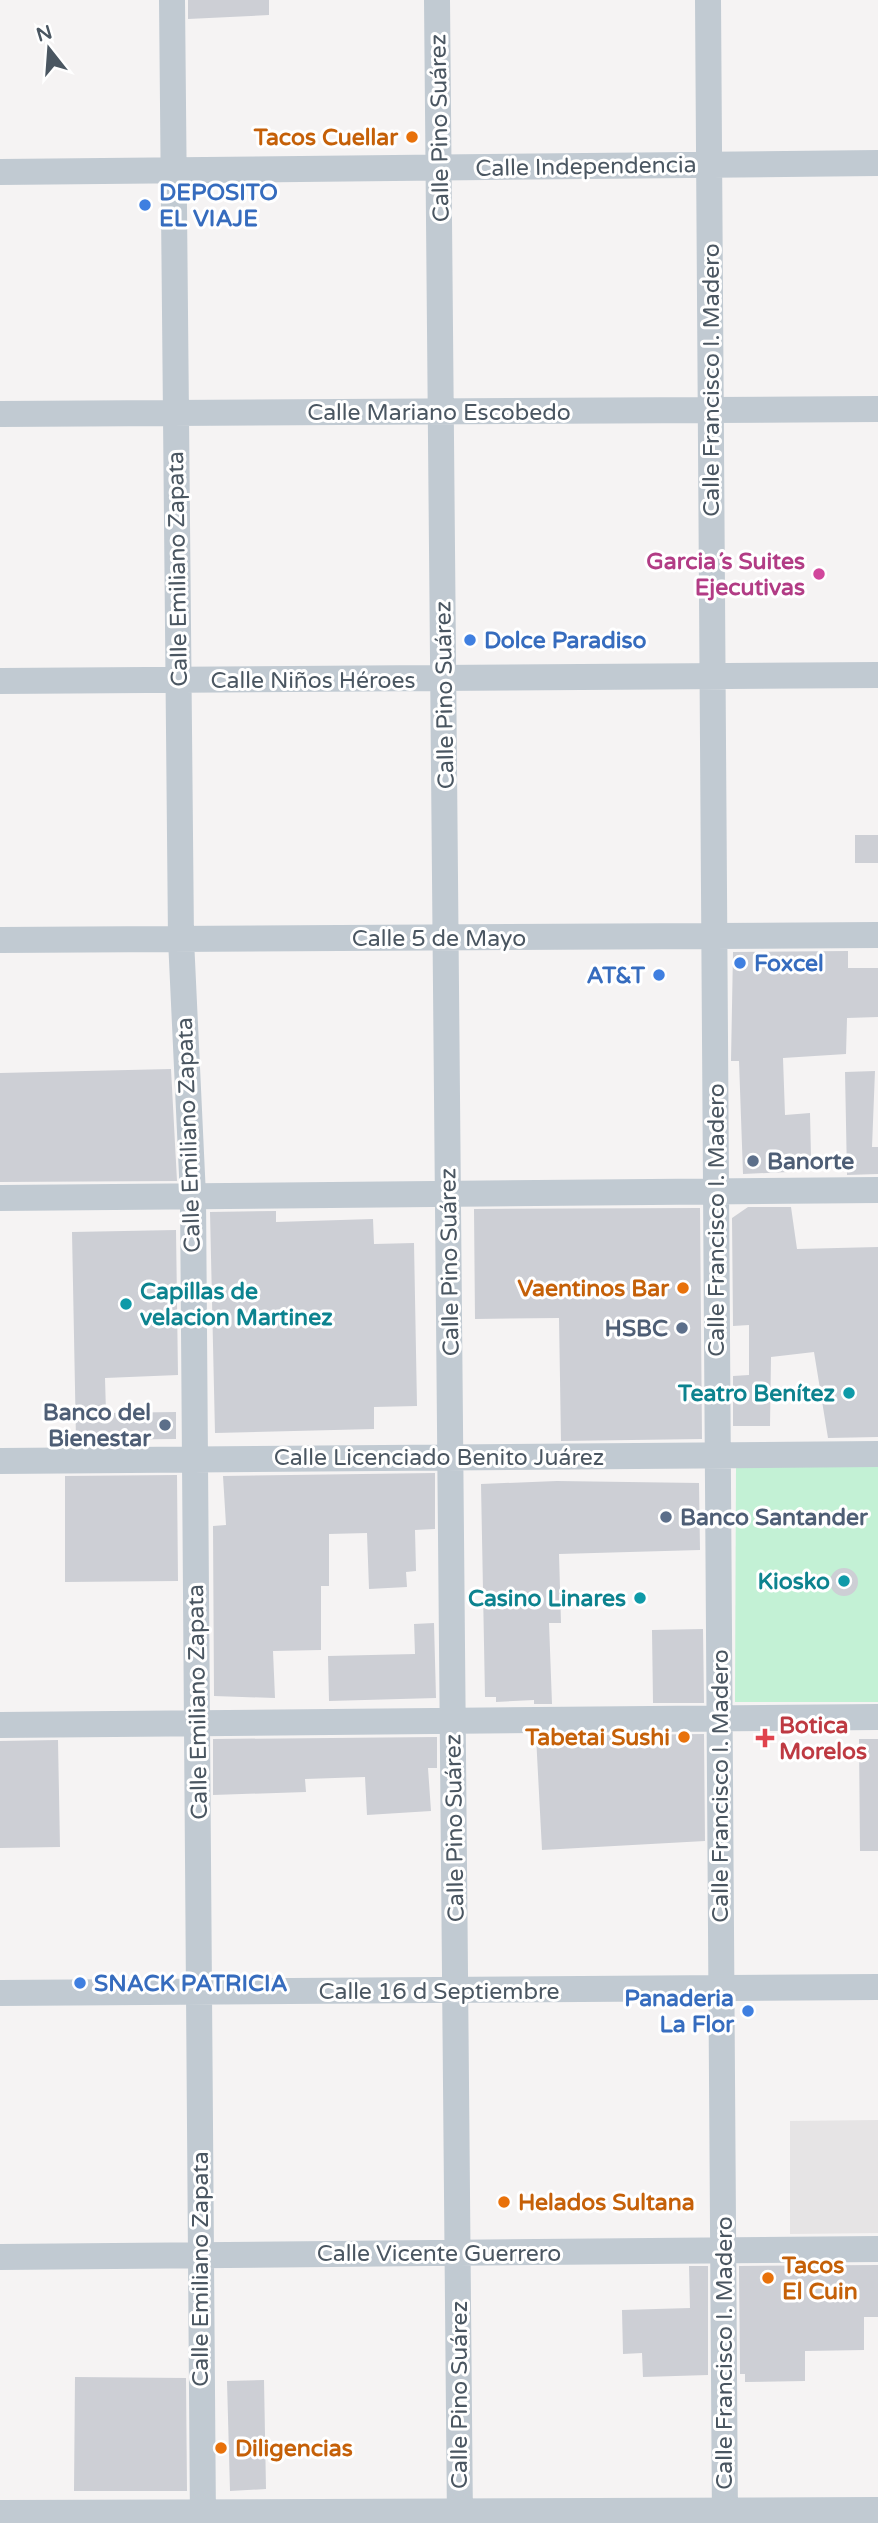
<svg xmlns="http://www.w3.org/2000/svg" width="878" height="2523" viewBox="0 0 878 2523" font-family="'Varela Round',sans-serif">
	<style>
		.education { fill: #e6e4e5 }
		.green { fill: #c3f1d5 }
		.building { fill: #cdcfd5 }
		.lines { fill: none; stroke-linecap: round; stroke-linejoin: round }
		.minor { stroke: #c1cad2; stroke-width: 26 }
		.food-dot { fill: #e8710a; stroke: #fff; stroke-width: 2.5 }
		.shop-dot { fill: #3f7fe0; stroke: #fff; stroke-width: 2.5 }
		.hotel-dot { fill: #d1479c; stroke: #fff; stroke-width: 2.5 }
		.service-dot { fill: #5c6f8a; stroke: #fff; stroke-width: 2.5 }
		.culture-dot { fill: #0f9aa8; stroke: #fff; stroke-width: 2.5 }
		.health-dot { fill: #e0444e; stroke: #fff; stroke-width: 2.5 }
		.labels { text-anchor: middle; stroke-width: 6; stroke-linejoin: round; paint-order: stroke }
		.street-label { font-size: 23px; fill: #4a5661; stroke: #fff }
		.food-label { font-size: 23px; font-weight: bold; fill: #c56008; stroke: #fff; text-anchor: end }
		.shop-label { font-size: 23px; font-weight: bold; fill: #366cbe; stroke: #fff; text-anchor: start }
		.hotel-label { font-size: 23px; font-weight: bold; fill: #b23c85; stroke: #fff; text-anchor: end }
		.service-label { font-size: 23px; font-weight: bold; fill: #4e5e75; stroke: #fff; text-anchor: start }
		.culture-label { font-size: 23px; font-weight: bold; fill: #0d838f; stroke: #fff; text-anchor: end }
		.health-label { font-size: 23px; font-weight: bold; fill: #be3a42; stroke: #fff; text-anchor: start }
	</style>
	<rect width="100%" height="100%" fill="#f5f3f3"/>
	<path class="education" d="M878,2120V2233L790,2234V2121Z"/>
	<path class="green" d="M736,1467H878V1702H735Z"/>
	<path class="building" d="M188,0H269V15L188,19Z
		M855,835H878V863H855Z
		M848,951V968H878V1017L847,1018L846,1054L783,1058L785,1115L810,1113L811,1157L788,1158V1172L743,1174L739,1061H731L733,952Z
		M171,1069L177,1181L0,1182V1073Z
		M875,1071L872,1147H878V1174L847,1175L845,1072Z
		M748,1207H791L797,1249L878,1247V1437L828,1438L814,1352L771,1357L770,1426H733V1376L749,1375V1325L733,1326L732,1218Z
		M700,1208L702,1439L561,1441L559,1318L475,1319L474,1209Z
		M276,1211V1222L373,1219L374,1244L414,1243L417,1406L374,1407V1429L215,1433L210,1212Z
		M176,1230L178,1375L105,1378L106,1413L176,1412V1439L76,1440L72,1232Z
		M435,1473V1529L415,1530L416,1571L406,1572L407,1587L369,1589L367,1533L329,1534V1586H321V1650L273,1651L275,1698L214,1696L213,1526L226,1525L223,1476Z
		M177,1475L178,1581L65,1582V1476Z
		M557,1481L699,1483L700,1550L559,1554L561,1623H549L552,1704H534V1700L496,1702V1697H485L481,1484Z
		M830 1582a14 14 0 1 1 28 0a14 14 0 1 1-28 0Z
		M434,1623L436,1698L329,1701L328,1656L415,1654L414,1624Z
		M703,1629L704,1703H653L652,1630Z
		M704,1734L705,1841L542,1850L536,1736Z
		M437,1737V1768H428L431,1811L367,1815L365,1777L305,1779L306,1792L213,1795V1739Z
		M859,1739H878V1851H860Z
		M58,1740L60,1847L0,1848V1741Z
		M878,2265V2317H864V2350L805,2351V2381L745,2382V2374H740L739,2266Z
		M689,2266H708V2375L643,2377L642,2353L623,2354L622,2310L690,2308Z
		M75,2377L186,2378L187,2491H74Z
		M264,2380L266,2489L230,2491L227,2381Z"/>
	<g class="lines">
		<path class="minor" d="M172,0L181,939L193,1196L203,2523
			M437,0L460,2523
			M708,0L725,2523
			M0,172L878,163
			M0,414L878,409
			M0,681L878,675
			M0,940L878,935
			M0,1198L878,1190
			M0,1461L878,1454
			M0,1725L878,1717
			M0,1993L878,1987
			M0,2257L878,2249
			M0,2513L878,2510"/>
	</g>
	<g class="food-dot">
		<circle cx="412" cy="137" r="7"/>
		<circle cx="683" cy="1288" r="7"/>
		<circle cx="684" cy="1737" r="7"/>
		<circle cx="504" cy="2202" r="7"/>
		<circle cx="768" cy="2278" r="7"/>
		<circle cx="221" cy="2448" r="7"/>
	</g>
	<g class="shop-dot">
		<circle cx="145" cy="205" r="7"/>
		<circle cx="470" cy="640" r="7"/>
		<circle cx="740" cy="963" r="7"/>
		<circle cx="659" cy="975" r="7"/>
		<circle cx="80" cy="1983" r="7"/>
		<circle cx="748" cy="2011" r="7"/>
	</g>
	<circle class="hotel-dot" cx="819" cy="574" r="7"/>
	<g class="service-dot">
		<circle cx="753" cy="1161" r="7"/>
		<circle cx="682" cy="1328" r="7"/>
		<circle cx="165" cy="1425" r="7"/>
		<circle cx="666" cy="1517" r="7"/>
	</g>
	<g class="culture-dot">
		<circle cx="126" cy="1304" r="7"/>
		<circle cx="849" cy="1393" r="7"/>
		<circle cx="844" cy="1581" r="7"/>
		<circle cx="640" cy="1598" r="7"/>
	</g>
	<path class="health-dot" d="M761.5 1727.5h7v7h7v7h-7v7h-7v-7h-7v-7h7z"/>
	<g class="labels">
		<g class="street-label">
			<text transform="translate(439 128) rotate(-91)" y="8">Calle Pino Suárez</text>
			<text transform="translate(586 166) rotate(-1)" y="8">Calle Independencia</text>
			<text transform="translate(711 380) rotate(-90)" y="8">Calle Francisco I. Madero</text>
			<text x="439" y="420">Calle Mariano Escobedo</text>
			<text transform="translate(177 569) rotate(-91)" y="8">Calle Emiliano Zapata</text>
			<text x="313" y="688">Calle Niños Héroes</text>
			<text transform="translate(444 695) rotate(-91)" y="8">Calle Pino Suárez</text>
			<text x="439" y="946">Calle 5 de Mayo</text>
			<text transform="translate(188 1135) rotate(-92)" y="8">Calle Emiliano Zapata</text>
			<text transform="translate(716 1220) rotate(-90)" y="8">Calle Francisco I. Madero</text>
			<text transform="translate(449 1262) rotate(-91)" y="8">Calle Pino Suárez</text>
			<text x="439" y="1465">Calle Licenciado Benito Juárez</text>
			<text transform="translate(197 1702) rotate(-91)" y="8">Calle Emiliano Zapata</text>
			<text transform="translate(720 1786) rotate(-90)" y="8">Calle Francisco I. Madero</text>
			<text transform="translate(454 1828) rotate(-91)" y="8">Calle Pino Suárez</text>
			<text x="439" y="1999">Calle 16 d Septiembre</text>
			<text x="439" y="2261">Calle Vicente Guerrero</text>
			<text transform="translate(200 2269) rotate(-90)" y="8">Calle Emiliano Zapata</text>
			<text transform="translate(724 2353) rotate(-90)" y="8">Calle Francisco I. Madero</text>
			<text transform="translate(459 2395) rotate(-90)" y="8">Calle Pino Suárez</text>
		</g>
		<g class="food-label">
			<text x="398" y="145">Tacos Cuellar</text>
			<text x="669" y="1296">Vaentinos Bar</text>
			<text x="670" y="1745">Tabetai Sushi</text>
			<text x="518" y="2210" text-anchor="start">Helados Sultana</text>
			<text x="782" y="2273" text-anchor="start">Tacos<tspan x="782" dy="26">El Cuin</tspan></text>
			<text x="235" y="2456" text-anchor="start">Diligencias</text>
		</g>
		<g class="shop-label">
			<text x="159" y="200">DEPOSITO<tspan x="159" dy="26">EL VIAJE</tspan></text>
			<text x="484" y="648">Dolce Paradiso</text>
			<text x="754" y="971">Foxcel</text>
			<text x="645" y="983" text-anchor="end">AT&amp;T</text>
			<text x="94" y="1991">SNACK PATRICIA</text>
			<text x="734" y="2006" text-anchor="end">Panaderia<tspan x="734" dy="26">La Flor</tspan></text>
		</g>
		<g class="hotel-label">
			<text x="805" y="569">Garcia´s Suites<tspan x="805" dy="26">Ejecutivas</tspan></text>
		</g>
		<g class="service-label">
			<text x="767" y="1169">Banorte</text>
			<text x="668" y="1336" text-anchor="end">HSBC</text>
			<text x="151" y="1420" text-anchor="end">Banco del<tspan x="151" dy="26">Bienestar</tspan></text>
			<text x="680" y="1525">Banco Santander</text>
		</g>
		<g class="culture-label">
			<text x="140" y="1299" text-anchor="start">Capillas de<tspan x="140" dy="26">velacion Martinez</tspan></text>
			<text x="835" y="1401">Teatro Benítez</text>
			<text x="830" y="1589">Kiosko</text>
			<text x="626" y="1606">Casino Linares</text>
		</g>
		<g class="health-label">
			<text x="779" y="1733">Botica<tspan x="779" dy="26">Morelos</tspan></text>
		</g>
	</g>
	<g transform="translate(49 49) rotate(343)" stroke="#ffffff" stroke-width="5" paint-order="stroke">
	<path d="M0-5L12 26L0 18L-12 26Z" fill="#4a5661"/>
	<text y="-10" font-size="19" font-weight="bold" text-anchor="middle" fill="#4a5661">N</text>
	</g>
</svg>
